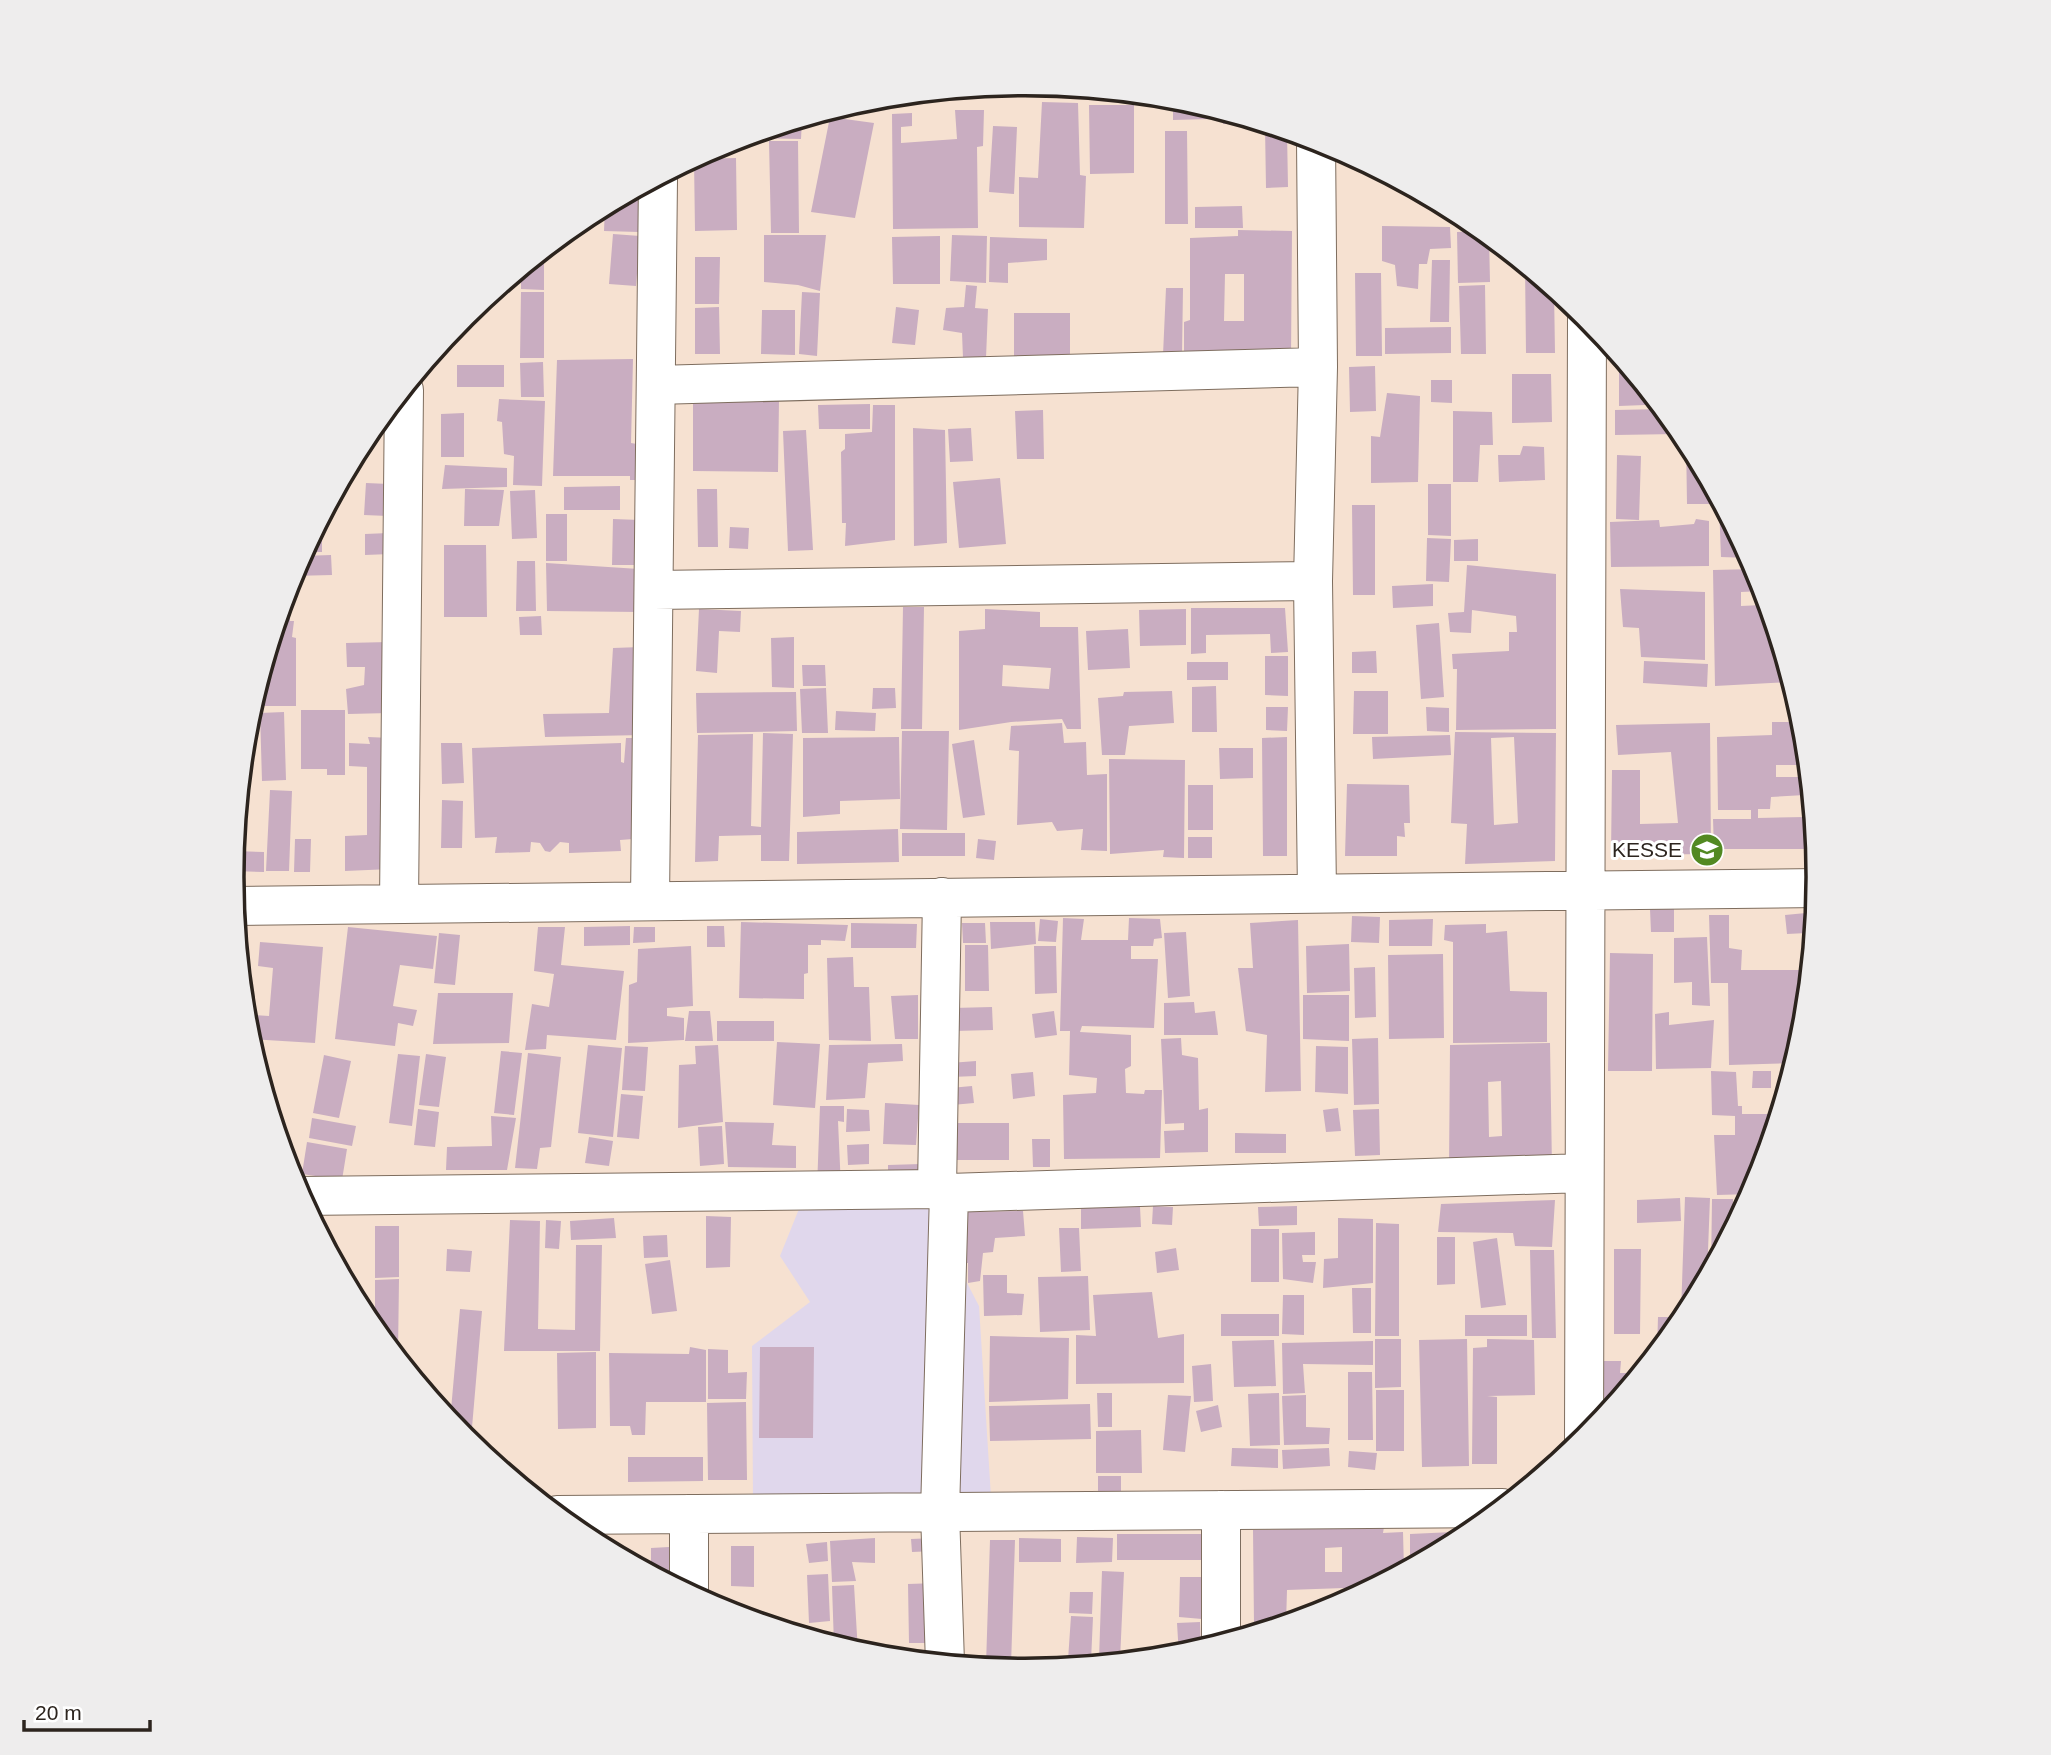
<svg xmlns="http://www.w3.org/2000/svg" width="2051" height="1755" viewBox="0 0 2051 1755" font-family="Arial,sans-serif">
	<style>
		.commercial { fill: #e0d7ec }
		.building { fill: #c9adc1; fill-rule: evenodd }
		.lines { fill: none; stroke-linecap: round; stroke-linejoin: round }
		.minor-casing { stroke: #7e6d5e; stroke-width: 40 }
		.minor { stroke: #fff; stroke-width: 38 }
		.labels { text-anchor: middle; stroke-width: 6; stroke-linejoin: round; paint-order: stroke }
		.poi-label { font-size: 21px; fill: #2c241e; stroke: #fff; text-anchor: end }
		.rim { fill: none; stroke: #2c241e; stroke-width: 3.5 }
	</style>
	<rect width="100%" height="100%" fill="#f6e1d1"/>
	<path class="commercial" d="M923,1198L979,1306L991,1497L753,1503L752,1346L810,1302L780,1256L803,1199Z"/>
	<path class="building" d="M1042,102L1078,103L1080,175L1086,176L1084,228L1019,227V177L1038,178Z
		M1194,103L1210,108L1211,119L1173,120V104Z
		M1089,105H1134V173L1090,174Z
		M955,110H984L983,146L977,147L978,228L893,229L892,114L912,113V126L901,127V143L957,139Z
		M1222,112L1256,122V123L1223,124Z
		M830,117L874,123L855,218L811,212Z
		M802,120L801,139L744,138Z
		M993,126L1017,127L1014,194L989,192Z
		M1265,126L1287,132L1288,187L1266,188Z
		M1165,131H1187L1188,224H1165Z
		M769,141H798L799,233H771Z
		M736,158L737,230L695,231L694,159Z
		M641,188L639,232L604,231L605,207Z
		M1242,206L1243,228H1195V207Z
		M1382,226L1450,227L1451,248L1430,249L1427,264H1419L1418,289L1397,286L1395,265L1382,261Z
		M1238,230L1292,231L1291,358L1184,363V322L1190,320V238L1238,236ZM1225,274H1244V321H1224Z
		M1482,231L1489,236L1490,282L1458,283L1457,232Z
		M613,234L640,236L636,286L609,284Z
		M764,235H826L820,291L798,285L764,282Z
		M952,235L987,236L986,283L950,281Z
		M940,236V284H893L892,237Z
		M990,237L1047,239V260L1008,263V283L989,282Z
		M544,251V290L521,289V270Z
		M695,257H720L719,304H695Z
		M1432,260H1450L1449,322H1430Z
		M1525,266L1554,290L1555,353H1526Z
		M1355,273H1381L1382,356H1356Z
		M966,285L977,286L975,308L988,309L986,358H963L962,333L943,330L946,308L964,307Z
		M1485,285L1486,354H1461L1459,286Z
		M1166,288H1183L1182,355H1163Z
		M521,292H544V358H520Z
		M802,292L820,293L817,356L799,354Z
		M719,307L720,354H695V308Z
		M896,307L919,310L915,345L892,343Z
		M762,310H795V355L761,354Z
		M1014,313H1070V358H1014Z
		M1451,327V353L1385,354V328Z
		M1619,356L1645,388V405L1619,406Z
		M633,359L631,443L649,446V480H630V476H553L557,360Z
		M543,362L544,397H521L520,363Z
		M457,365H504V387H457Z
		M1375,366L1376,411L1350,412L1349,367Z
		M1512,374H1551L1552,422L1512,423Z
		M1431,380H1452V403L1431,402Z
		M1387,393L1420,396L1418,482L1371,483V436L1380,437Z
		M499,399L545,401L542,486L513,485L514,456L504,454L502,422L497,421Z
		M693,399L779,400L778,472L693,471Z
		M870,404V429H819L818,405Z
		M873,405H895V540L845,546L846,523H842L841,452L845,449V434L872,432Z
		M1663,409L1676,426L1677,434L1615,435V410Z
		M1043,410L1044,459H1017L1015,411Z
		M1453,411L1492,412L1493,445H1480L1478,482H1453Z
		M464,413V457H441V414Z
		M913,428L945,430L947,543L914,546Z
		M971,428L973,461L950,462L948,429Z
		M806,430L813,550L788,551L783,431Z
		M1686,438L1711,485V504H1687Z
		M1523,446L1544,447L1545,480L1499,482L1498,455H1520Z
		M1617,455L1641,456L1639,520L1616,519Z
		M445,465L507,468V487L442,489Z
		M1000,478L1006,544L959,548L953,482Z
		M366,483L389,484L388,516L364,515Z
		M1428,484H1451V536L1428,535Z
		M620,486V510H564V487Z
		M465,489L504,490L499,526H464Z
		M697,489H717L718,547H698Z
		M535,490L537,538L512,539L510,491Z
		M1719,504H1721L1750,558L1721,557Z
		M1352,505H1375V595H1353Z
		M546,514H567V561H546Z
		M322,518V552H304L315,531Z
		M613,519L640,520L639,565H612Z
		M1696,519L1709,521V566L1611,567L1610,522L1659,520L1660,527L1694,524Z
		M730,527L749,528L748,549L729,548Z
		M389,533L390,554L365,555V534Z
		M1427,538L1451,539L1449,582L1426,581Z
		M1478,539V561H1454V540Z
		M444,545H486L487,617H444Z
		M331,555L332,575L292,576L302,556Z
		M517,561H535L536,611H516Z
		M546,563L639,569L640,612L547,611Z
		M1467,565L1556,574V729L1456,730L1457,669H1453L1452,654L1509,651V632H1517L1516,616L1472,610L1471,633L1450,632L1448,613L1464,612Z
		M1756,569L1791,682L1715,686L1713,570ZM1762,591V605L1741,606V592Z
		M1433,584V606L1393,608L1392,586Z
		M1620,589L1705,592V660L1641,657L1639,628L1623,627Z
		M283,605L290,606V621H294L292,637L296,638V706H252Z
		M903,607H924L922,729H901Z
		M1191,608H1285L1288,652L1271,653L1270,634L1206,635V653L1191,654Z
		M699,609L741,611L740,632L719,631L717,673L696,671Z
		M985,609L1040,612V627H1078L1081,729H1067L1062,719L1011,722L959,730V631L985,629ZM1003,665L1051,668L1049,689L1002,686Z
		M1186,609V645L1140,646L1139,610Z
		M541,616L542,635H520L519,617Z
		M1439,623L1444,697L1421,699L1416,625Z
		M1128,629L1130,668L1088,670L1086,631Z
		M794,637V688L772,687L771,638Z
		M389,642L390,713L348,714L346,689L364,685L365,667H347L346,643Z
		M641,647L643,735L545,737L543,714L609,713L613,648Z
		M1376,651L1377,673H1352V652Z
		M1265,656H1288V696L1265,695Z
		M1644,661L1708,664L1707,687L1643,683Z
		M1187,662H1228V680H1187Z
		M802,665H825L826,686H803Z
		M1216,686L1217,732H1192V687Z
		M826,688L828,733H802L800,689Z
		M873,688H895L896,708L872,709Z
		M1172,691L1174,723L1129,726L1125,755H1102L1098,698L1123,696L1124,692Z
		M1354,691H1388V734H1353Z
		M796,692L797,731L697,733L696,693Z
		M1266,707H1288L1287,731L1266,730Z
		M1426,707L1449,708V732L1427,731Z
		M301,710H345V775H327V769H301Z
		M836,711L876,713L875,731L835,730Z
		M284,712L286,780L262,781L260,713Z
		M1772,722H1803L1806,765H1776V777H1806L1805,795L1771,797L1770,809H1758V818L1805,817V849H1714L1713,819H1751V810H1718L1717,737L1772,735Z
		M1062,723L1064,743L1086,742L1087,775L1107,774V851L1081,850L1083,829L1057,831L1052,822L1017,825L1019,751L1009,750L1011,726Z
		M1710,723L1711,854L1611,855L1612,770H1640V824L1678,823L1671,752L1618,755L1616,725Z
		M902,731H949L947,830L900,829Z
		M1455,732L1556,733L1555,861L1465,864L1467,824L1451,823ZM1514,737L1518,823L1494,825L1491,738Z
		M763,733L793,734L789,861H761V835L719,836L718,861L695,862L698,735L753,734L751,826L761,827Z
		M1450,735L1451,755L1373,759L1372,737Z
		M368,737L391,738V869L345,871V836L367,835V767L349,766V743L370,744Z
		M899,737L900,799L840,801V814L803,817V738Z
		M1287,737V856H1263L1262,738Z
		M626,738H647L646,838L620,840L621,851L569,853V843L560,842L550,852L545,851L540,843L531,842L530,852L495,853L497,837L475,838L472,748L621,743V762L624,763Z
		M974,740L985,815L963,818L952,744Z
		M441,743H462L464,783L442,784Z
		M1219,748H1253V778L1220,779Z
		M1109,759L1185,760L1184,858L1163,857L1164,850L1110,854Z
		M1347,784L1409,785L1410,823H1404L1405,837L1397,836V856H1345Z
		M1188,785H1213V830H1188Z
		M270,790L292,791L289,871H266Z
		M442,800L463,801L462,848H441Z
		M898,829L899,862L797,864V832Z
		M902,833H965V856H902Z
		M1188,837H1212V858H1188Z
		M295,839H311L310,872H294Z
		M978,839L996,841L994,860L976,858Z
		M235,851L264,852V872L233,871Z
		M1674,908V932H1651L1650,909Z
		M1806,913L1807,933L1787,934L1785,915Z
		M1709,915H1729V948L1742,950L1741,970H1803L1804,1025L1794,1063L1729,1065L1728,983H1711Z
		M1352,916L1380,917L1379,943L1351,942Z
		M1063,918L1084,919L1081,940H1128L1129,918L1160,919L1162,938L1154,939L1153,946H1131V959H1158L1154,1028L1082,1026L1080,1032L1131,1035V1066L1125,1069L1126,1093L1144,1094L1145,1090H1162L1160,1158L1064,1159L1063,1095L1096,1093L1097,1078L1069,1075L1070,1031H1060Z
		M1040,919L1058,921L1056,942L1038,941Z
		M1433,919L1432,946H1389V920Z
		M1298,920L1301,1091L1265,1092L1267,1035L1246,1031L1238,968H1253L1250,923Z
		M741,922L848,925L845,941L821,940V945H808V973L804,974V999L739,998Z
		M990,922H1035L1036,944L991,949Z
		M851,923L917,924L916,948H851Z
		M962,923H985L986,943H963Z
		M1486,924V933L1507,931L1510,991L1547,992V1042L1453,1043V942L1444,940L1445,925Z
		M630,926V945L584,946V927Z
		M707,926H724L725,947H707Z
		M348,927L437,936L433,969L400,965L393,1006L417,1010L413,1026L398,1023L395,1046L335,1039Z
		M538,927H565L561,965L624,971L616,1040L547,1035L546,1049L525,1050L532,1004L549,1007L554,974L534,971Z
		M634,927H655V942L633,943Z
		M1186,932L1190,996L1168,998L1164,933Z
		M439,933L460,935L455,985L434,983Z
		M1707,937L1710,1006L1692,1005V982L1674,983V938Z
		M260,942L323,947L315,1043L251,1039L254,1015L269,1016L273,968L258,966Z
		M1349,944L1350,991L1307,993L1306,946Z
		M965,945H988L989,991H965Z
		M691,946L693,1006L667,1008V1016L684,1018V1040L628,1043L629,985L637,982L638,949Z
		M1034,946H1056L1057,993L1035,994Z
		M1610,953L1653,954L1652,1071H1608Z
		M1443,954L1444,1038L1389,1039L1388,955Z
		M853,957L854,987H869L871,1041L829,1040L827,958Z
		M1375,967L1376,1017L1355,1018L1354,968Z
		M438,993H513L509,1043L433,1044Z
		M918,995V1039H895L891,996Z
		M1303,995H1349V1041L1303,1039Z
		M1194,1002L1195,1013L1215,1011L1218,1035H1164V1003Z
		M992,1007L993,1030L954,1031L953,1008Z
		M689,1011H710L713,1041H685Z
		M1054,1011L1057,1035L1035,1038L1032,1014Z
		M1669,1012V1025L1714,1020L1711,1068L1656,1069L1655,1014Z
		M717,1021H774V1041H717Z
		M1181,1038L1182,1055L1198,1058L1199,1110L1208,1108V1152L1165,1153L1164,1131L1184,1130V1123L1165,1124L1161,1039Z
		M1378,1038L1379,1104L1354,1105L1352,1039Z
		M777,1042L820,1044L815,1108L773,1105Z
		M1550,1043L1552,1169L1449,1168L1450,1045ZM1501,1081L1502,1136L1489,1137L1488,1082Z
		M902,1044L903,1061L868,1063L865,1098L826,1100L829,1045Z
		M588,1045L622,1048L613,1137L578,1133Z
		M718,1045L723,1122L678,1128L679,1065L696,1064L695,1046Z
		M625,1046L648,1047L645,1091L622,1090Z
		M1316,1046L1348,1047V1094L1315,1092Z
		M501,1051L522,1053L514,1115L494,1113Z
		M528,1053L561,1057L551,1147L540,1148L537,1169L515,1168Z
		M398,1054L420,1056L412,1126L389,1123Z
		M426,1054L446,1057L439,1107L419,1105Z
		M324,1055L351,1061L339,1118L313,1113Z
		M976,1061V1076L951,1077L950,1063Z
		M1711,1071L1736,1072L1738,1106H1742V1114H1778L1758,1182L1752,1194L1717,1195L1714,1135H1735V1116L1712,1115Z
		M1753,1071H1771V1088H1752Z
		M1780,1071H1792L1787,1086H1780Z
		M1033,1072L1035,1096L1013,1099L1011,1074Z
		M972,1086L974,1103L952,1105L950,1088Z
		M621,1094L643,1096L639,1139L617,1137Z
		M267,1097H276L275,1123V1124Z
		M885,1103L919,1105L916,1145L883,1144Z
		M820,1106H844V1122L838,1121L841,1188H817Z
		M1338,1108L1341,1131L1326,1132L1323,1110Z
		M418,1109L439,1112L435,1147L414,1145Z
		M847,1109L869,1110L870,1131L846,1132Z
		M1379,1109L1380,1155L1355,1156L1353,1110Z
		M491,1116L516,1118L507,1170H446L447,1147L492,1146Z
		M312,1118L356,1126L352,1146L309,1138Z
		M725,1122L774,1123L772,1145L796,1146V1168L728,1167Z
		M956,1123H1009V1160H957Z
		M722,1126L724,1164L700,1166L698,1127Z
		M1235,1133L1286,1134V1153H1235Z
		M589,1137L613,1141L609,1166L585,1163Z
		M1032,1139H1050V1167H1033Z
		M307,1142L347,1149L342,1180L302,1174Z
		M869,1144V1164L848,1165L847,1145Z
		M921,1164V1184L888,1185V1165Z
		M1685,1197L1710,1198L1707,1277L1688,1313H1681Z
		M1680,1198L1681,1221L1637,1223V1200Z
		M1712,1199H1733V1229L1711,1270Z
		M1555,1200L1552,1247L1515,1246L1513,1233L1438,1232L1441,1204Z
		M1153,1206L1173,1207L1172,1225L1152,1224Z
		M1297,1206V1225L1259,1226L1258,1207Z
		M1140,1207L1141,1227L1081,1229V1208Z
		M1023,1211L1025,1236L995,1238L993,1252L983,1253L980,1281L968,1283V1263H959V1212Z
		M706,1216L731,1217L730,1267L706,1268Z
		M614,1218L616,1238L571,1240L570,1221Z
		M1338,1218L1373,1219V1283L1323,1288L1324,1259L1338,1258Z
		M510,1220L540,1221L538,1329L575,1330L576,1245H602L600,1351H504Z
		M546,1220L561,1221L559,1249L545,1248Z
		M1376,1223L1399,1224V1336H1375Z
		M375,1226H399V1277L375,1278Z
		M1059,1228H1079L1081,1271L1061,1272Z
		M1251,1229H1279V1282H1251Z
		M1315,1232V1255H1302L1303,1262H1316L1313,1283L1283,1279L1282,1233Z
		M667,1235L668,1257L644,1258L643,1236Z
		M1437,1237H1455V1284L1437,1285Z
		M1497,1238L1506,1305L1481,1308L1473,1242Z
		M1176,1248L1179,1270L1157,1273L1155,1252Z
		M447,1249L472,1251L470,1272L446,1271Z
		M1614,1249H1641L1640,1334H1614Z
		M1530,1250H1554L1556,1338H1532Z
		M670,1260L677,1311L652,1314L645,1264Z
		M983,1275H1007V1293L1024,1294L1022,1315L984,1316Z
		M1088,1276L1090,1330L1040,1332L1038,1277Z
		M399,1279L398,1353H394L375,1329V1280Z
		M1352,1288H1371V1333H1353Z
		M1152,1292L1158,1338L1184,1334V1383L1076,1384V1335L1096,1336L1093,1295Z
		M1283,1295H1304V1335L1282,1334Z
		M460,1309L482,1311L471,1439L464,1438L450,1421Z
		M1221,1314H1279V1336H1221Z
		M1465,1315H1527V1336H1465Z
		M1658,1317H1686L1657,1352Z
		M990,1336L1069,1338L1068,1399L989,1402Z
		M1375,1339H1401V1387L1375,1388Z
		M1467,1339L1469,1466L1422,1467L1419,1340Z
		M1487,1339L1534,1340L1535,1395L1487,1396L1497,1397V1464H1472L1473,1348L1487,1347Z
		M1274,1340L1276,1386L1234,1387L1232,1341Z
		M1373,1341V1365L1303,1364L1305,1393L1283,1394L1282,1343Z
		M690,1347L706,1350V1402H646L645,1435H632L630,1426H610L609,1353L689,1354Z
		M760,1347H814L813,1438H759Z
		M708,1349L728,1350V1373L747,1372L746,1399H708Z
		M596,1352V1428L558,1429L557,1353Z
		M1597,1361H1621L1620,1373H1641L1598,1425Z
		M1211,1364L1213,1401L1194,1402L1192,1366Z
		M1348,1372H1372L1373,1440H1348Z
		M1376,1390H1404V1451H1376Z
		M1097,1393H1112V1427H1098Z
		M1279,1393L1280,1445L1250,1446L1248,1394Z
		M1168,1395L1191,1396L1185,1452L1163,1450Z
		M1306,1395V1427L1330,1428L1329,1444L1284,1445L1282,1396Z
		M746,1402L747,1480H708L707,1403Z
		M1090,1404L1091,1439L990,1441L989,1406Z
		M1218,1405L1222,1427L1201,1432L1196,1411Z
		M1141,1430L1142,1473H1096V1431Z
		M1232,1448L1278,1449V1468L1231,1466Z
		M1329,1448L1330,1466L1283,1469L1282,1450Z
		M1349,1451L1377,1453L1375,1470L1348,1467Z
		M628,1457H703V1481L628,1482Z
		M1098,1476H1121V1495H1098Z
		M1384,1527L1383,1533L1403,1532L1404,1570L1373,1587L1287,1590L1286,1624L1281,1625H1254L1253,1530ZM1342,1547V1572H1325V1548Z
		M1453,1532L1454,1544L1410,1567V1534Z
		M1117,1534H1201V1560H1117Z
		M1077,1537L1113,1538L1112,1562L1076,1563Z
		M875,1538V1563L852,1562L856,1581L832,1582L830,1541Z
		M935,1538V1551L912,1552L911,1539Z
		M1019,1538L1061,1539V1562H1019Z
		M990,1540H1015L1011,1666L986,1665Z
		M827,1542L828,1561L809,1563L806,1544Z
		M731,1546H754V1587L731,1586Z
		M669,1547L670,1583L651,1573V1548Z
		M1102,1571L1124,1572L1120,1660L1099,1659Z
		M828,1574L830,1621L809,1623L807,1575Z
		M1180,1577H1204L1202,1619L1179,1617Z
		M938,1583V1643H909L908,1584Z
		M854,1585L858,1652L834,1645L832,1586Z
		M1070,1592H1093L1092,1614L1069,1613Z
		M1071,1616L1093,1617L1091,1661L1068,1660Z
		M1200,1622L1201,1649L1179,1656L1177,1623Z"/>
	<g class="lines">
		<defs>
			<path id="minor" d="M1316,140L1318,367L1313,581L1317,893
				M656,385L1318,367
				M654,590L1313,581
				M942,897L937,1189L949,1193L940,1512L945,1663
				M650,901L658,179
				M399,904L404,390
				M235,906L1818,888
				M949,1193L1584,1173
				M300,1196L937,1189
				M1584,1441L1587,317
				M557,1515L1502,1508
				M689,1593V1514
				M1221,1643V1510"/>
		</defs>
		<use href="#minor" class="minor-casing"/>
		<use href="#minor" class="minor"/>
	</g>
	<defs>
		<symbol id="school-disc" viewBox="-11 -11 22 22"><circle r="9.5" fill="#528922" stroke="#fff"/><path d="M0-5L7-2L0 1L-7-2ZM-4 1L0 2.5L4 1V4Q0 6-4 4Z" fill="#fff"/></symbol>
	</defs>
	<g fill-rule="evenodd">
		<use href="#school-disc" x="1688" y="831" width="38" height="38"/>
	</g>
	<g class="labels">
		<g class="poi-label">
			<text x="1682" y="857">KESSE</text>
		</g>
	</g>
	<path d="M0 0H2051V1755H0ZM244 877a781 781 0 1 1 1562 0a781 781 0 1 1-1562 0Z" fill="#eeeded" fill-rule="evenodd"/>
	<path class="rim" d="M244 877a781 781 0 1 1 1562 0a781 781 0 1 1-1562 0Z"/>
	<path d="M24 1720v10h126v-10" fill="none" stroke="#2c241e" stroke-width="3.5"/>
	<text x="35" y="1720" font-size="21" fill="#2c241e" stroke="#ffffff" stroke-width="5" paint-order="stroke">20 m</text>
</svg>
